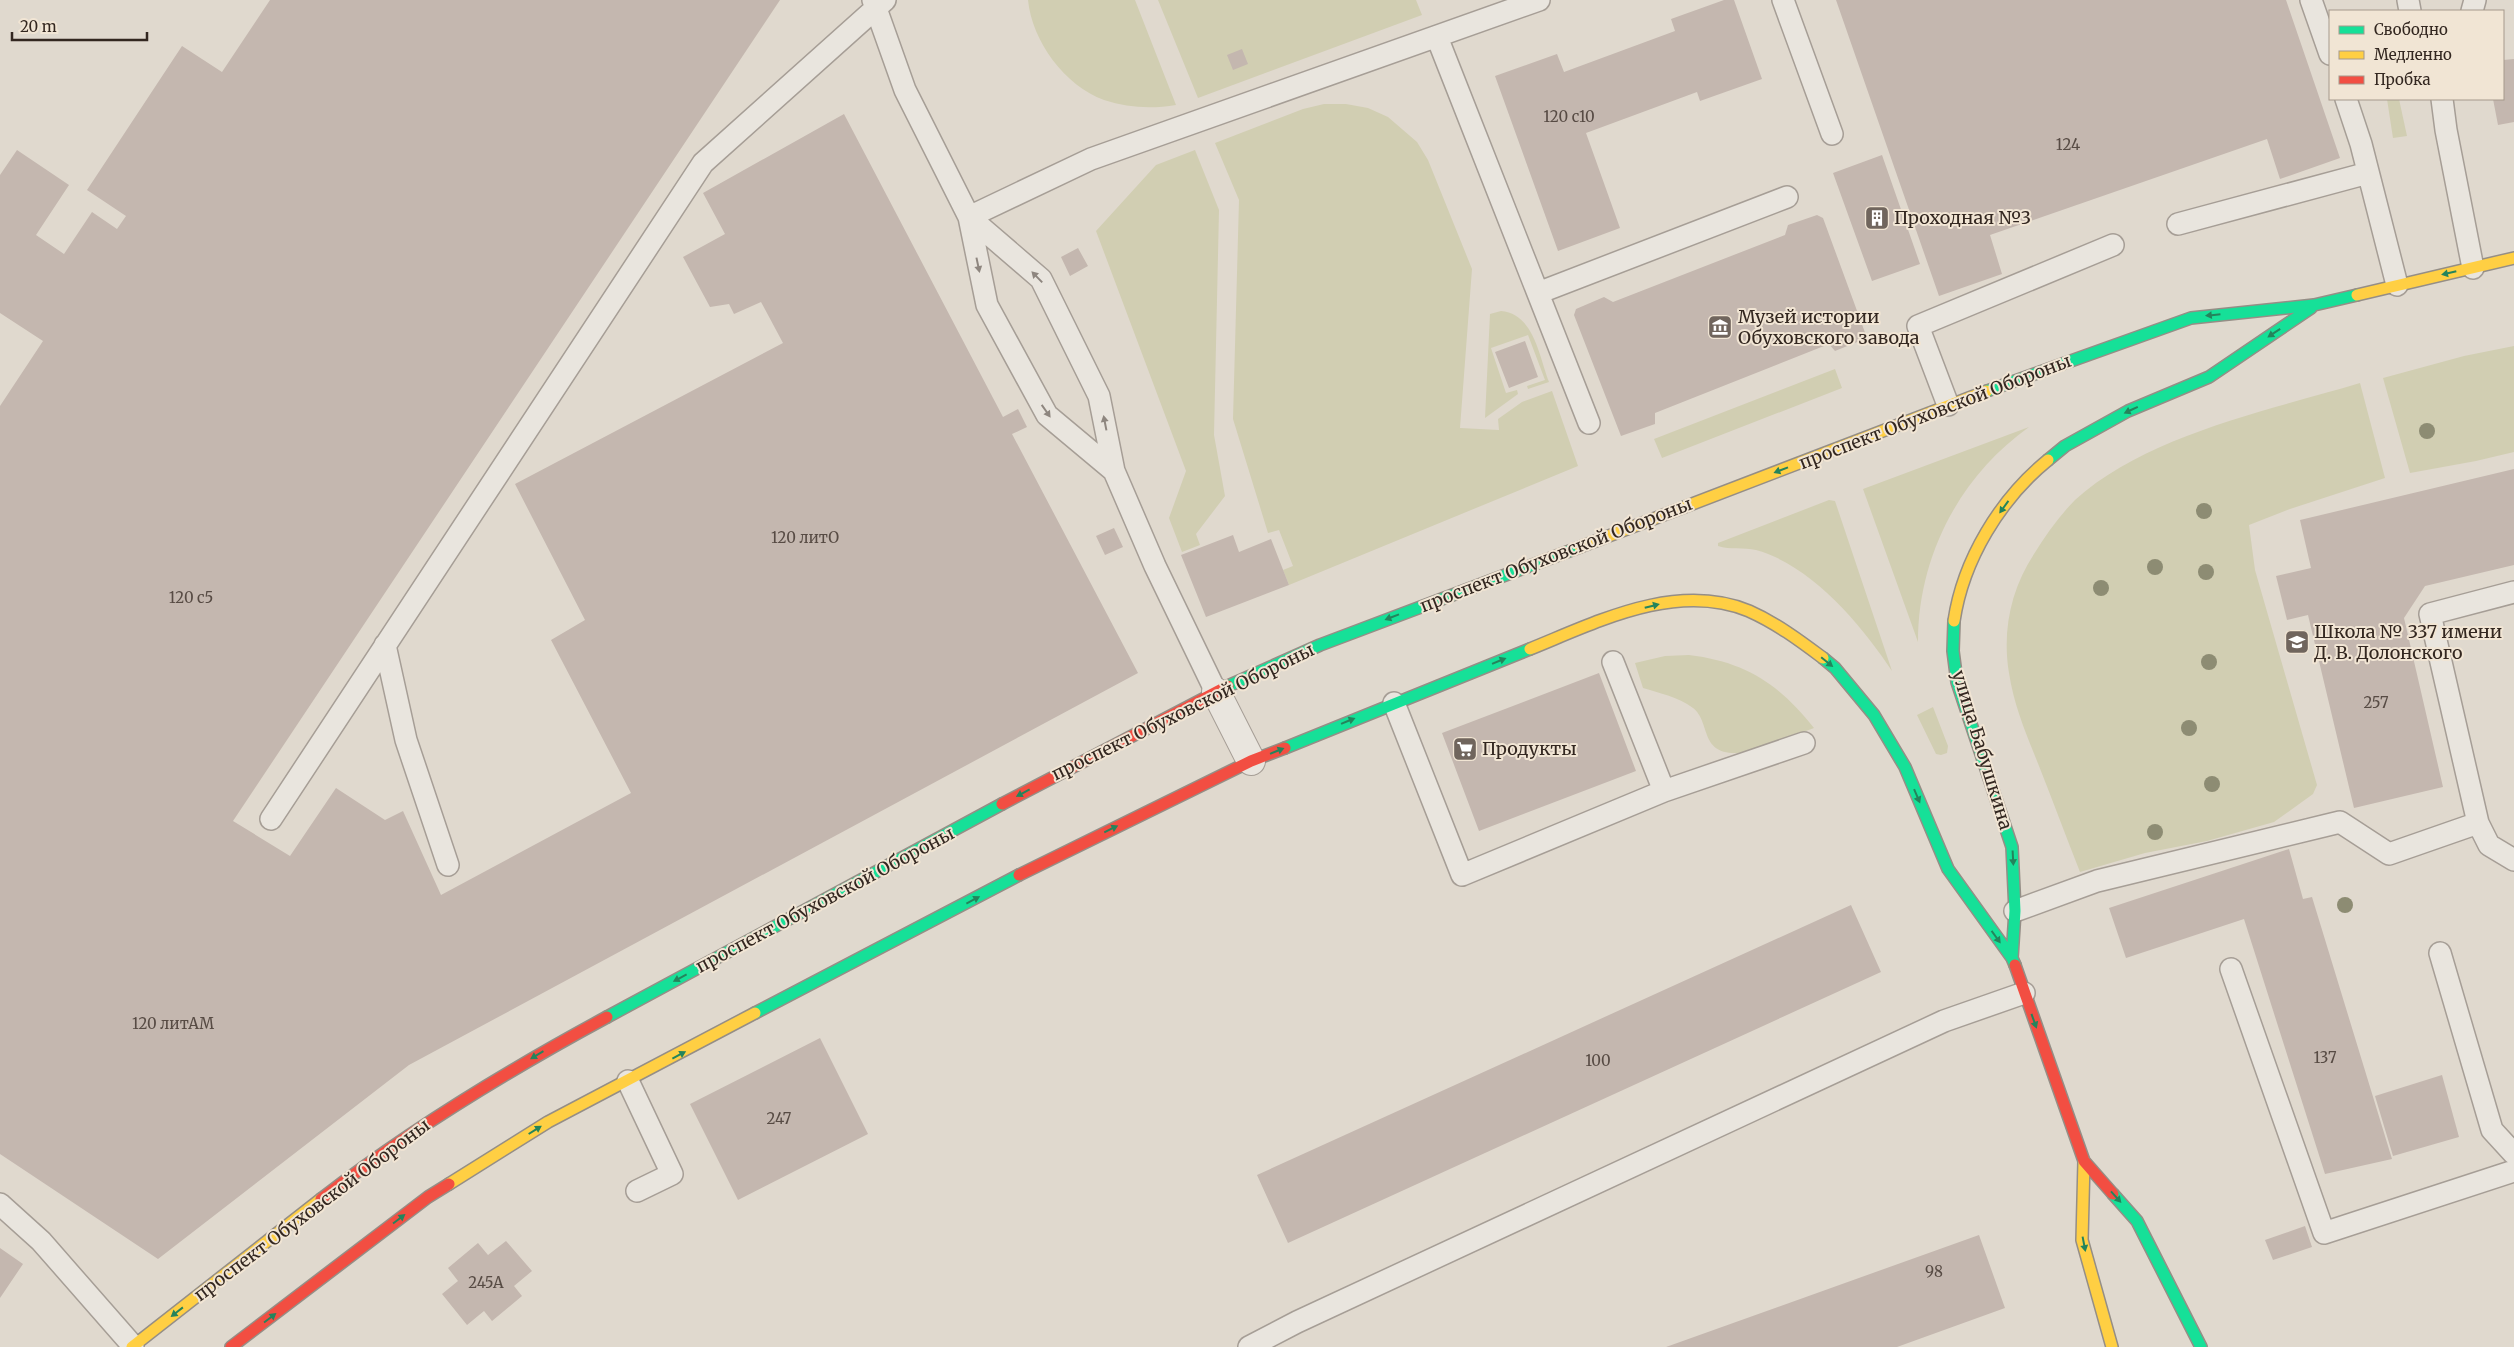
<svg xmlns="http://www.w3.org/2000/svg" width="2514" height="1347" viewBox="0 0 2514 1347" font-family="Merriweather,serif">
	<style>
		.green { fill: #d1ceb2 }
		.building { fill: #c4b7af }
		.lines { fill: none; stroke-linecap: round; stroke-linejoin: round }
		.lane-casing { stroke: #a69e96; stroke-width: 24 }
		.street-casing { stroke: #a69e96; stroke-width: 30 }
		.fast-casing { stroke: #958e86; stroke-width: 14 }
		.slow-casing { stroke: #958e86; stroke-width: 14 }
		.jam-casing { stroke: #958e86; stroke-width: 14 }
		.lane { stroke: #e9e5de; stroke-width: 21 }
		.street { stroke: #e9e5de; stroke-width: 28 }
		.fast { stroke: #16e098; stroke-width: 11 }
		.slow { stroke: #ffcf43; stroke-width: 11 }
		.jam { stroke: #f24e42; stroke-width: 11 }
		.tree { fill: #8d8c73 }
		.oneway { fill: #8e867f }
		.oneway2 { fill: #24845c }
		.labels { text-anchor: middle; stroke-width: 4; stroke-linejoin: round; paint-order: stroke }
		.number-label { font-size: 15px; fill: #574b44 }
		.poi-label { font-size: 18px; fill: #332720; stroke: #f1e5d4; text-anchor: start }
		.street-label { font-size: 18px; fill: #332720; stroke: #f1e5d4 }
	</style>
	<rect width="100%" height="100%" fill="#e0d9ce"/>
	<path class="green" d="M1028,0H1135L1176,105C1152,109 1128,108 1104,100C1065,86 1032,41 1028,0Z
		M1158,0H1416L1422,15L1198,98Z
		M2387,99H2399L2407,136L2393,138Z
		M1324,104H1346L1368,108L1388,117L1417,142L1428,160L1472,269L1460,428L1499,430L1498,419L1522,402L1552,391L1578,466L1289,585L1283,570L1293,566L1279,530L1268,533L1233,419L1239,200L1215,143L1303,109Z
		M1195,150L1219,210L1214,435L1225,496L1196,534L1200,545L1182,552L1169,518L1186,471L1096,231L1156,165Z
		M1501,311C1534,314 1539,356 1549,382L1528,389L1527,386L1545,380L1528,335L1491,348L1506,393L1517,390L1518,394L1485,418L1490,314Z
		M2514,346V452L2476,461L2410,473L2383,378L2464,356Z
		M1835,369L1842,388L1662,458L1654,439Z
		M2360,383L2385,478L2290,509L2249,525L2255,570L2317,785L2313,794L2274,822L2207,841L2145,853L2080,872C2066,837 2053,801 2039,766C2027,736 2014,706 2009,673C2002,631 2011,589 2034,554C2046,535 2059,516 2075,500C2146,435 2270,410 2360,383Z
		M2029,427C1959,477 1918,557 1918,642L1863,489Z
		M1829,500L1835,501L1892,671C1862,625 1811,565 1756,550C1744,547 1730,550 1718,546V543Z
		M1689,655C1746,662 1779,684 1814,728C1797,734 1752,753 1737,753C1699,754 1711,722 1693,708C1679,697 1659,693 1643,688L1635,663L1665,656Z
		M1933,707L1948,746L1947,753L1941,755L1936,754L1917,715Z"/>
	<path class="building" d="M270,0H780L233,821L290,856L336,788L385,820L403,811L441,895L631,793L551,640L585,620L515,484L783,343L761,302L734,314L729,304L710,307L683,257L725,234L703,193L844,114L1003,417L1018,409L1027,427L1012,434L1138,673L409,1065L158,1259L0,1154V406L43,341L0,313V175L17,150L69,185L36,235L64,254L92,212L117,229L126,216L87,190L182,46L222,72Z
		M1724,0H1734L1762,79L1700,101L1697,92L1586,133L1620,228L1558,251L1495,76L1557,54L1564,72L1675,31L1671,19Z
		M1836,0H2286L2340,158L2280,179L2267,139L1990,235L2002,274L1939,296Z
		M1242,49L1248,64L1233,70L1227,55Z
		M2514,59V122L2498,125L2493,99H2503V60Z
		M1882,155L1920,264L1872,281L1833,173Z
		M1817,215L1823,218L1867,338L1835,351L1829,344L1655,413V424L1621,436L1574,315L1576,309L1604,297L1613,302L1785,235L1788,225Z
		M1078,248L1088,266L1070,276L1061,257Z
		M1525,341L1538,377L1509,388L1495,352Z
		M2514,469V565L2425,586L2404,618L2443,787L2354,808L2308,615L2287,620L2276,576L2311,568L2300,520Z
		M1114,528L1123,547L1105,555L1096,536Z
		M1233,535L1239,552L1271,539L1289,585L1206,617L1181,555Z
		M1599,673L1636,771L1479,831L1442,733Z
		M2289,849L2303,899L2312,897L2392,1159L2325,1174L2244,919L2126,958L2109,908Z
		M1851,905L1881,972L1288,1243L1257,1175Z
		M820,1038L868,1134L738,1200L690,1104Z
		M2442,1075L2459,1137L2393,1156L2375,1096Z
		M2305,1226L2312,1247L2273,1260L2265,1240Z
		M1979,1235L2005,1308L1897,1347H1666Z
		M506,1241L532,1271L514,1286L522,1296L492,1321L484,1311L467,1325L442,1294L458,1281L448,1268L478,1243L488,1255Z
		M0,1248L23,1264L0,1298Z"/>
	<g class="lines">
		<defs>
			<path id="lane" d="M873,0L905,90L969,217L987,305L1047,415L1114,471
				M1783,0L1832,134
				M2311,0L2330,54
				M2408,0L2410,11
				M2472,11L2475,0
				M1437,37L1589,423
				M2346,99L2361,144L2397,285
				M2442,99L2446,130L2473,268
				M969,217L1091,159L1539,0
				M969,217L1041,279L1099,396L1114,471L1155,566L1216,692
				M2178,224L2368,173
				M1538,293L1787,197
				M1948,405L1918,326L2113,245
				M385,645L406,740L448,865
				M1613,662L1664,791L1804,743
				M1394,703L1462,875L1664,791
				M271,819L703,163L885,0
				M2478,823L2489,845L2514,860
				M2015,911L2097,881L2340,822L2389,854L2478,823L2430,614L2514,592
				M2440,953L2492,1130L2514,1154
				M2231,969L2324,1233L2514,1171
				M628,1081L672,1174L637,1191
				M0,1204L41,1241L133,1346
				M1249,1347L1297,1322L1944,1021L2024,993"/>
			<path id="street" d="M1216,692L1251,761"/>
			<path id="fast" d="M1987,391L2191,318L2314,305L2357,295
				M2048,460L2065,446L2128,411L2209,377L2311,308
				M1954,621L1953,651L1957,682L2012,847L2015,911L2012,958
				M1823,658L1835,668L1874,715L1905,767L1948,869L2012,958L2015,965
				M1228,686L1320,645L1580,547
				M1285,748L1530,649
				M755,1013L1019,875
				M607,1017L1002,804
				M2113,1194L2137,1221L2201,1347"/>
			<path id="slow" d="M2357,295L2514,258
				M1580,547L1987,391
				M1954,621C1963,560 2000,499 2048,460
				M1530,649C1597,622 1676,581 1749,611C1776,623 1799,640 1823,658
				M2084,1161L2082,1240L2112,1347
				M449,1184L548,1122L755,1013
				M132,1347L321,1199"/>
			<path id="jam" d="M1002,804L1228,686
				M1019,875L1251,761L1285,748
				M2015,965L2084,1161L2113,1194
				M321,1199C411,1129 507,1071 607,1017
				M231,1347L428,1197L449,1184"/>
		</defs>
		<use href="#lane" class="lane-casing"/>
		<use href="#street" class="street-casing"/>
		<use href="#fast" class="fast-casing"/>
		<use href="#slow" class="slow-casing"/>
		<use href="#jam" class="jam-casing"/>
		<use href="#lane" class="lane"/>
		<use href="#street" class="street"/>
		<use href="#fast" class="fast"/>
		<use href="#slow" class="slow"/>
		<use href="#jam" class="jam"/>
	</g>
	<g class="tree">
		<circle cx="2427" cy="431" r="8"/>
		<circle cx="2204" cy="511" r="8"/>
		<circle cx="2155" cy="567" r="8"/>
		<circle cx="2206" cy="572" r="8"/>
		<circle cx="2101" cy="588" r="8"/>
		<circle cx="2209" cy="662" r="8"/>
		<circle cx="2189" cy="728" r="8"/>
		<circle cx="2212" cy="784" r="8"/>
		<circle cx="2155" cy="832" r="8"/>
		<circle cx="2345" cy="905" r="8"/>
	</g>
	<defs><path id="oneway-solid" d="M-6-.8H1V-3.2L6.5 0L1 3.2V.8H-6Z" transform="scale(1.25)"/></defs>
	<g class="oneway">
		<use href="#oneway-solid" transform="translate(978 265) rotate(78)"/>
		<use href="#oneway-solid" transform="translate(1037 277) rotate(-134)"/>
		<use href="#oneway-solid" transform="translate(1046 411) rotate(55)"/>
		<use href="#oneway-solid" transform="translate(1105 423) rotate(-101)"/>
	</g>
	<g class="oneway2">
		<use href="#oneway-solid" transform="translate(2449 273) rotate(167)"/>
		<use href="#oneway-solid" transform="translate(2213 315) rotate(174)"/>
		<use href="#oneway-solid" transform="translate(2274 333) rotate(146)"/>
		<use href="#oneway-solid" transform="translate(2131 410) rotate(155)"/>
		<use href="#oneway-solid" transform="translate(1781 470) rotate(159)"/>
		<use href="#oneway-solid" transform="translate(2004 507) rotate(126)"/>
		<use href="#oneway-solid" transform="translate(1652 606) rotate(-14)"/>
		<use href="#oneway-solid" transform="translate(1392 617) rotate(159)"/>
		<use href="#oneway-solid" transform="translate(1499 661) rotate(-22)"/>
		<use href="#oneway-solid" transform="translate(1827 662) rotate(39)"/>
		<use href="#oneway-solid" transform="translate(1348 721) rotate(-22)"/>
		<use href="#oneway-solid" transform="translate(1277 751) rotate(-22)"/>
		<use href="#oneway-solid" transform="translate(1023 793) rotate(152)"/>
		<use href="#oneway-solid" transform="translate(1917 796) rotate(67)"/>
		<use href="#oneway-solid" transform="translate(1111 829) rotate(-26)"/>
		<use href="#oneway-solid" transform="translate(2013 858) rotate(87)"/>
		<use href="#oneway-solid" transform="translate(973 900) rotate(-28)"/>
		<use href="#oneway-solid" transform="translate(1996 937) rotate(54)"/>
		<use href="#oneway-solid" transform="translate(680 978) rotate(152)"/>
		<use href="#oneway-solid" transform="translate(2034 1021) rotate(70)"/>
		<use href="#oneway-solid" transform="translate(537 1055) rotate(149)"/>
		<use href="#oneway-solid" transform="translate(679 1055) rotate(-28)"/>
		<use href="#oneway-solid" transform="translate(535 1130) rotate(-32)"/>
		<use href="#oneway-solid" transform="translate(2116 1197) rotate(48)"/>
		<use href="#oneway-solid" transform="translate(399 1219) rotate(-37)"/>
		<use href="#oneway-solid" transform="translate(2084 1244) rotate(79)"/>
		<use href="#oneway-solid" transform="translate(177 1312) rotate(142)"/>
		<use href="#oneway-solid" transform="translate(270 1318) rotate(-37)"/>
	</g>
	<defs>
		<symbol id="building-square" viewBox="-11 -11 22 22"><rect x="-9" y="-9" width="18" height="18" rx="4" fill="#70655d" stroke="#f1e5d4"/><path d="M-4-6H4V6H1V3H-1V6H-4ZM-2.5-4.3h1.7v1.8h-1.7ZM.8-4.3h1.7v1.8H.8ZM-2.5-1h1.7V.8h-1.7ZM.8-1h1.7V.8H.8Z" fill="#fff"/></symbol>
		<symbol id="museum-square" viewBox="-11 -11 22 22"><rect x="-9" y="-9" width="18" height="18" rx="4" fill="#70655d" stroke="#f1e5d4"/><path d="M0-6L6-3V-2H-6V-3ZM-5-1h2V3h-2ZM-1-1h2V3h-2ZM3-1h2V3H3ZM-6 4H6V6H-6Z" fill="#fff"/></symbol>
		<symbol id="school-square" viewBox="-11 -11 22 22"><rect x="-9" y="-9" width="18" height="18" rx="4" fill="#70655d" stroke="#f1e5d4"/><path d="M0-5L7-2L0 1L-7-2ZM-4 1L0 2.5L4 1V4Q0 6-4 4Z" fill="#fff"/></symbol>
		<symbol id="supermarket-square" viewBox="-11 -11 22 22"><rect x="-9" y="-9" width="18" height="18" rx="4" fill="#70655d" stroke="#f1e5d4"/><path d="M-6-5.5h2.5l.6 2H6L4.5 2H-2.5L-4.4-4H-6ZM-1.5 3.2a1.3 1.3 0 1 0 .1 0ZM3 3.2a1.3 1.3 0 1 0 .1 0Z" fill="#fff"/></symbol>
	</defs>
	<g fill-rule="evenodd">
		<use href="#building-square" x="1863" y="204" width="28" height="28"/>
		<use href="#museum-square" x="1706" y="313" width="28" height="28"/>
		<use href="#school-square" x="2283" y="628" width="28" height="28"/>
		<use href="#supermarket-square" x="1451" y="735" width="28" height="28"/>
	</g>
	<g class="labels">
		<g class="number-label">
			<text x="1569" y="122">120 с10</text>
			<text x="2068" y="150">124</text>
			<text x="805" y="543">120 литО</text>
			<text x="191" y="603">120 с5</text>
			<text x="2376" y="708">257</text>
			<text x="173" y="1029">120 литАМ</text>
			<text x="2325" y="1063">137</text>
			<text x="1598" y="1066">100</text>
			<text x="779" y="1124">247</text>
			<text x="1934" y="1277">98</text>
			<text x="486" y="1288">245А</text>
		</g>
		<g class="poi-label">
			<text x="1894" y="224">Проходная №3</text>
			<text x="1738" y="323">Музей истории<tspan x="1738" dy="21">Обуховского завода</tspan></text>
			<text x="2314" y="638">Школа № 337 имени<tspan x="2314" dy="21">Д. В. Долонского</tspan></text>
			<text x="1482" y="755">Продукты</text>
		</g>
		<g class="street-label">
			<text transform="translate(1935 412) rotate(-21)" y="6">проспект Обуховской Обороны</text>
			<text transform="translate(1556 555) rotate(-21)" y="6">проспект Обуховской Обороны</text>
			<text transform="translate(1183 712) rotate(-26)" y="6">проспект Обуховской Обороны</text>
			<text transform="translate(1982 750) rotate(73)" y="6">улица Бабушкина</text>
			<text transform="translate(825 900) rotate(-28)" y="6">проспект Обуховской Обороны</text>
			<text transform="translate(312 1210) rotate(-37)" y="6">проспект Обуховской Обороны</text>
		</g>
	</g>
	<rect x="2329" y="10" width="175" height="90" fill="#f1e5d4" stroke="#a5998c"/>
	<rect x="2339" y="26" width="25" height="8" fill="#16e098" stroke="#a5998c"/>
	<text x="2374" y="35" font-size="15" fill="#332720">Свободно</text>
	<rect x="2339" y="51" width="25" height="8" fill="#ffcf43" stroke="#a5998c"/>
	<text x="2374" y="60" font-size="15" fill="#332720">Медленно</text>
	<rect x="2339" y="76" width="25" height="8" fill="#f24e42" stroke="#a5998c"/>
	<text x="2374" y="85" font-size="15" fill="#332720">Пробка</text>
	<path d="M12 32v8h135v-8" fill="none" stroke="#332720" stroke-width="2.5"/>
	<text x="20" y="32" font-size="15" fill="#332720" stroke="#f1e5d4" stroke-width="4" paint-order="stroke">20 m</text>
</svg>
